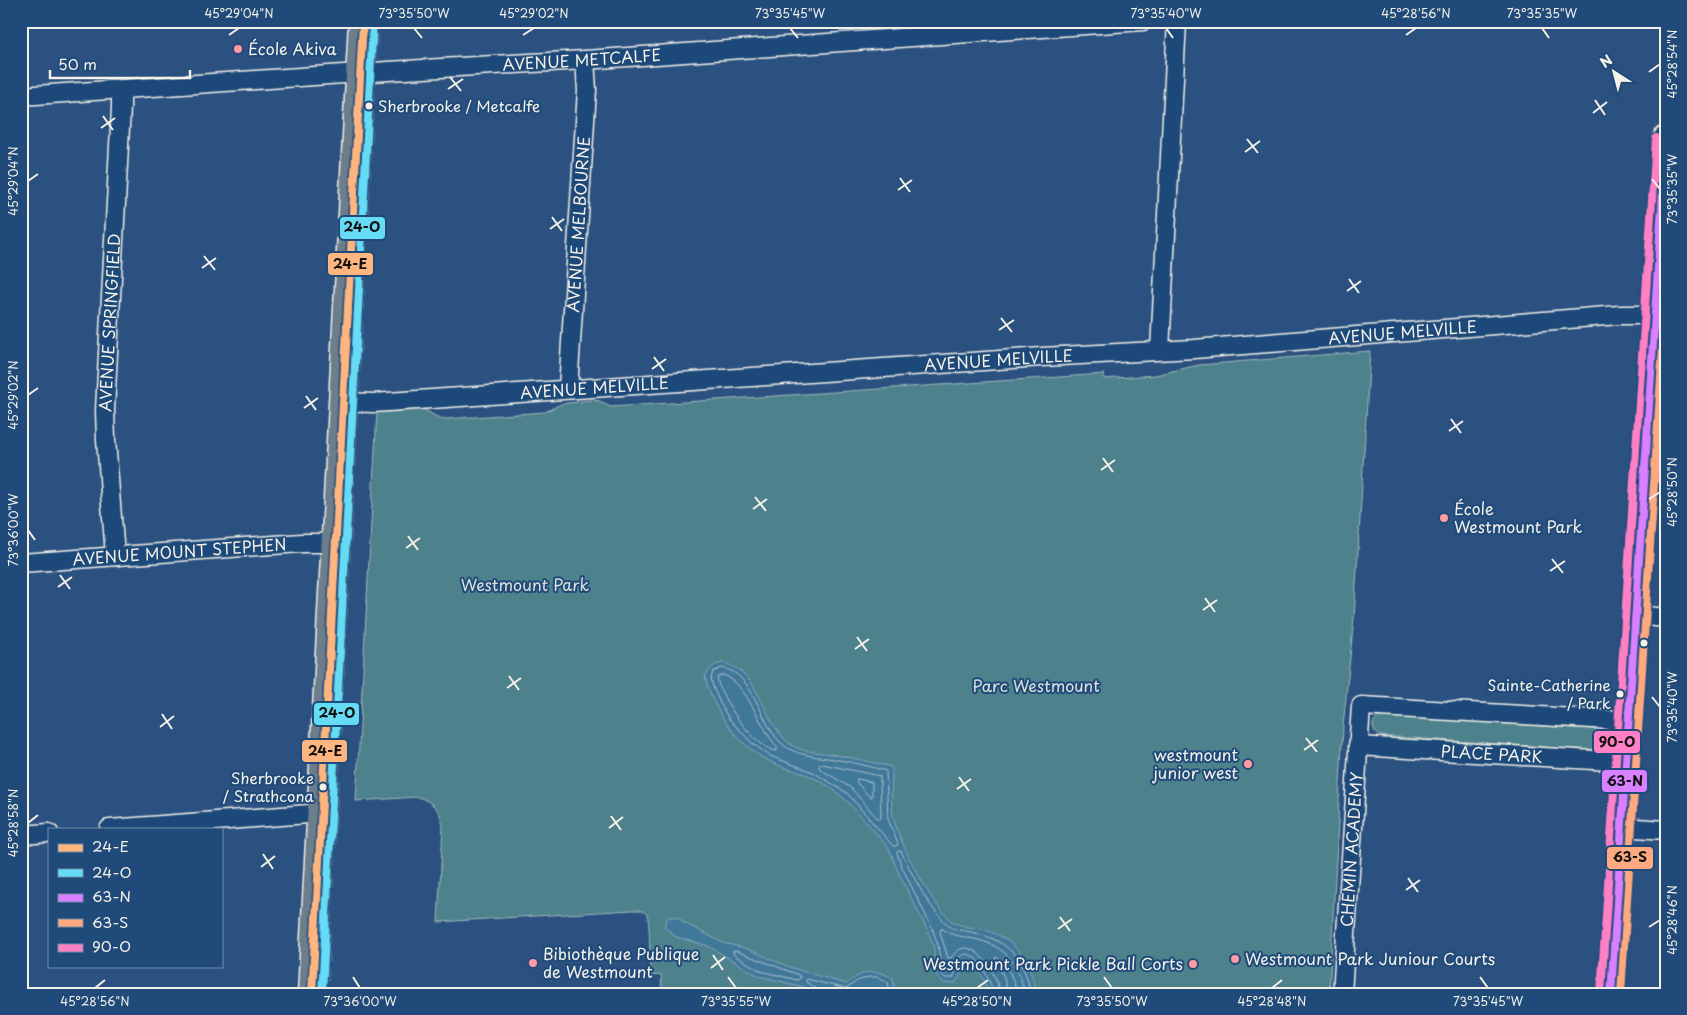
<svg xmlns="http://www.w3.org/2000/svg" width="1687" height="1015" viewBox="0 0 1687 1015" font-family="'Playpen Sans',sans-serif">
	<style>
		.green { fill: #4e818c; stroke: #a1b9ba }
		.water { fill: #40789a; stroke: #88a8b9 }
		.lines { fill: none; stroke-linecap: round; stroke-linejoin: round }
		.shore { stroke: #acc1c9; stroke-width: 1 }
		.minor-casing { stroke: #f4f1e8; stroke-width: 21 }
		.secondary-casing { stroke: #f4f1e8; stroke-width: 29 }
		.primary-casing { stroke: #f4f1e8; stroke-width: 31 }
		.minor { stroke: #1f4a7a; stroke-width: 18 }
		.secondary { stroke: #1f4a7a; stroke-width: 25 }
		.primary { stroke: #6c7d8b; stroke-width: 28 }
		.bus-1-casing { stroke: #1f4a7a; stroke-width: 11 }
		.bus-2-casing { stroke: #1f4a7a; stroke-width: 11 }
		.bus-3-casing { stroke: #1f4a7a; stroke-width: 11 }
		.bus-4-casing { stroke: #1f4a7a; stroke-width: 11 }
		.bus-5-casing { stroke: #1f4a7a; stroke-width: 11 }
		.bus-1 { stroke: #ffb580; stroke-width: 8 }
		.bus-2 { stroke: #66dbf5; stroke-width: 8 }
		.bus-3 { stroke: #d880ff; stroke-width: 8 }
		.bus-4 { stroke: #ffa980; stroke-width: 8 }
		.bus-5 { stroke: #ff80c5; stroke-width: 8 }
		.ticks { fill: none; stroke: #f4f1e8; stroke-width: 2 }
		.poi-dot { fill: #ff9aa2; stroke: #1f4a7a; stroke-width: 2 }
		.bus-dot { fill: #f4f1e8; stroke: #1f4a7a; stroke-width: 2 }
		.labels { text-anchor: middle; stroke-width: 4; stroke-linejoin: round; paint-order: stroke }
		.bus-label { font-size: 15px; fill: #f4f1e8; stroke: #1f4a7a; text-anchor: end }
		.poi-label { font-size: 16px; fill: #f4f1e8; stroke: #1f4a7a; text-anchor: start }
		.street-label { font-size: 16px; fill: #f4f1e8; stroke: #1f4a7a }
		.park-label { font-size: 16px; fill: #dbe0da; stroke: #1f4a7a }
		.line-badge { stroke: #1f4a7a; stroke-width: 2 }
		.pale-badge-label { font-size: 14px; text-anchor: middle; font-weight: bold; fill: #111 }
		.neatline { fill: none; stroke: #f4f1e8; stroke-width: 2 }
		.ticks-label { font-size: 12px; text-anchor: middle; fill: #f4f1e8 }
	</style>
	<rect width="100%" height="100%" fill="#2b5181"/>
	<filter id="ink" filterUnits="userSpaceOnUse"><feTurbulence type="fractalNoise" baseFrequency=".02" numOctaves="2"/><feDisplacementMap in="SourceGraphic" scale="10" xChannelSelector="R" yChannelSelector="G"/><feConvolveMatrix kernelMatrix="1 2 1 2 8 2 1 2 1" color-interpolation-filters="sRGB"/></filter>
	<g filter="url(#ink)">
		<path class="green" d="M1370,351L1354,618L1343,726L1329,994H662L661,975L650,976C650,966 650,919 647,915C644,910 638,910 632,910L438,922L443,827C441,810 433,802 418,797L356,801L377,412C391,411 406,408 420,409C430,410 433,418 446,419L545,412L561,404L590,400L600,401L610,407L1104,374V379L1155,375L1199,365Z
			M1381,716L1593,729L1597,732L1600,741L1598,746L1590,750L1380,736C1371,730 1370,720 1381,716Z"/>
		<path class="water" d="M723,663C764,672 761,728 795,747C807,753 823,752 836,755C855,758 874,763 892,767C892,784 890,803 894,820C899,842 935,913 955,923C964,927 975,928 985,930C1016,939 1031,962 1036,994H989C985,979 979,968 967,960L962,961L960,976L955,983C948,984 942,984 938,978C933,971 936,954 933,944C923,918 908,894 897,869C894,863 893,856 890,851C887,844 880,839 876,833C856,810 838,788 810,776C796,770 781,768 767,760C737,744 713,710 705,677C710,668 713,665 723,663Z
			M668,917H678L683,922L723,943L745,948L792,968L846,984C862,971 874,968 893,978L895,994H814L804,987L759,976L708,946L676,937L664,926Z"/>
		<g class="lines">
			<path class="shore" d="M723,668C755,675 759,721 780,742C795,756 814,756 834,759C851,762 870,766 886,771L888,819L898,844L897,846H893L847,793L813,772L770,756L753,744L729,719L720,703L713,687L711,678L713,672Z
				M723,675C746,681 760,728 777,747V751C755,749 720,698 717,678Z
				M822,764L880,776L881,818H877L851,788L820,769L819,766Z
				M857,779L872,782V797L869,796L857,783Z
				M736,951L799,975L800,978L797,980L761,971L734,955L733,952Z
				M816,994L815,988L806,982L807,979L846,989L857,981L869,977H877L888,982L890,994
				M993,994C992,983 976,946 961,956C954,960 957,971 953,978H946L942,976L938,945L932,928L901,865L897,853L898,851H901C913,876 928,908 949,926C956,931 964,930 971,932C1008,940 1024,957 1031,994
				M1000,994C998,974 970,928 951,958H948L940,932L941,929H943C951,935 959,936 969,938C1004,944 1017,960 1025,994
				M1007,994L1004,977L995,960L996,957C1008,963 1014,981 1017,994"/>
			<defs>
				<g id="minor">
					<path id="s1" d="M21,96L388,71L585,60L1143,21"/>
					<path d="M1160,350L1177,21"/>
					<path id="s2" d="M568,389L587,90L585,60"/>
					<path id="s3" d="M344,402L373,403L1042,357L1194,349L1619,315H1654"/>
					<path d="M1648,403L1666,404"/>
					<path id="s4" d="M115,556L106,440L105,410L121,108V90"/>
					<path id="s5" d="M21,563L302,543H337"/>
					<path d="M1635,615L1666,618"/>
					<path id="s6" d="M1358,746L1626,762"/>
					<path d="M1621,827L1666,830"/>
					<path d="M109,829L322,813"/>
					<path d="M21,835L49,833"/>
					<path id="s7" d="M1342,994L1361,706L1628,721"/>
				</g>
				<path id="secondary" d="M1611,994L1666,139"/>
				<path id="primary" d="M312,994L363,21"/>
			</defs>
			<use href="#minor" class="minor-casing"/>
			<use href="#secondary" class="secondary-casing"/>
			<use href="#primary" class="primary-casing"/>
			<use href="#minor" class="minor"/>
			<use href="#secondary" class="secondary"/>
			<use href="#primary" class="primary"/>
			<defs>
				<path id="bus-1" d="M312,994L363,21"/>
				<path id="bus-2" d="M322,994L373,22"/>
				<path id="bus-3" d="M1611,994L1666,143"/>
				<path id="bus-4" d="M1621,994L1666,299"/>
				<path id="bus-5" d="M1601,993L1656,138"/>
			</defs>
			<use href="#bus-1" class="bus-1-casing"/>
			<use href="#bus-2" class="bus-2-casing"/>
			<use href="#bus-3" class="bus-3-casing"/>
			<use href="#bus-4" class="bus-4-casing"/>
			<use href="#bus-5" class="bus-5-casing"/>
			<use href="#bus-1" class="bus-1"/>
			<use href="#bus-2" class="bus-2"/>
			<use href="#bus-3" class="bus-3"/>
			<use href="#bus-4" class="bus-4"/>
			<use href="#bus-5" class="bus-5"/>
		</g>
	</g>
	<path class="ticks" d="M414,28L422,38M790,28L798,38M1166,28L1173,38M1542,28L1549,38M229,35L239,28M523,35L534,28M1406,35L1416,28M1649,72L1660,64M450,77L461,91M448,89L463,79M1595,100L1605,115M1593,113L1607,102M103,116L113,130M101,128L115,118M1247,139L1258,153M1245,152L1260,141M900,178L910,192M1652,179L1660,189M28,181L38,174M898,190L912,180M552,217L562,231M550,229L564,219M204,256L215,270M202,268L216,258M1349,279L1359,293M1347,291L1361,281M1001,318L1012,332M999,330L1014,320M654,357L664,371M652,369L666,359M28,395L38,388M306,396L316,410M304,408L318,398M1451,419L1461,433M1449,431L1463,421M1103,458L1113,472M1101,470L1115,460M755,497L766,511M1649,499L1660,492M753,509L767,499M28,530L35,540M408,536L418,550M406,548L420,538M1552,559L1563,573M1550,571L1565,561M60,575L70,589M58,587L72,577M1205,598L1215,612M1203,610L1217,600M857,637L867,651M855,649L869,639M509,676L519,690M507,688L521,678M1652,697L1660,707M162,714L172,729M160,727L174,716M1306,738L1317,752M1304,750L1318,740M959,777L969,791M957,789L971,779M611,816L621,830M28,823L38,815M609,828L623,817M263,854L273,869M261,867L275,856M1408,878L1418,892M1406,890L1420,880M1060,917L1070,931M1649,927L1660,920M1058,929L1072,919M713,955L723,970M711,968L725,957M353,977L360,988M728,977L736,988M1104,977L1112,988M1480,977L1488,988M95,988L105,980M977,988L988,980M1272,988L1282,980"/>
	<g class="poi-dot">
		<circle cx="238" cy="49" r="5"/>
		<circle cx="1444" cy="518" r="5"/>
		<circle cx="1248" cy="764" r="5"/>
		<circle cx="1235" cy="959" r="5"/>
		<circle cx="533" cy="963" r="5"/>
		<circle cx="1193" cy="964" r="5"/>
	</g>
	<g class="bus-dot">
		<circle cx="369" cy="106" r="4.5"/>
		<circle cx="1644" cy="643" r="4.5"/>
		<circle cx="1620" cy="694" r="4.5"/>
		<circle cx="323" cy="787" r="4.5"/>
	</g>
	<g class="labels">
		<g class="bus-label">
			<text x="378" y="112" text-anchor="start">Sherbrooke / Metcalfe</text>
			<text x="1611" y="691">Sainte-Catherine<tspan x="1611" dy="18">/ Park</tspan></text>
			<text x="314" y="784">Sherbrooke<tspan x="314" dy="18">/ Strathcona</tspan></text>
		</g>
		<g class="poi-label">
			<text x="248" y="55">École Akiva</text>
			<text x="1454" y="515">École<tspan x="1454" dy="18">Westmount Park</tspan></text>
			<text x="1238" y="761" text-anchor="end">westmount<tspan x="1238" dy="18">junior west</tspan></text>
			<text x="543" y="960">Bibiothèque Publique<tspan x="543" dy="18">de Westmount</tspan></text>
			<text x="1245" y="965">Westmount Park Juniour Courts</text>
			<text x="1183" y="970" text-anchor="end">Westmount Park Pickle Ball Corts</text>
		</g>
		<g class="street-label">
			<text dy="6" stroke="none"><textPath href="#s1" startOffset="562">AVENUE METCALFE</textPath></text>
			<text dy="6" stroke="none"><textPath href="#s2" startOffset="165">AVENUE MELBOURNE</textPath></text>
			<text dy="6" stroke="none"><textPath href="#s4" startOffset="234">AVENUE SPRINGFIELD</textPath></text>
			<text dy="6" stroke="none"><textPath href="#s3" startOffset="1061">AVENUE MELVILLE</textPath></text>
			<text dy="6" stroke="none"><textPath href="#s3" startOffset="656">AVENUE MELVILLE</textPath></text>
			<text dy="6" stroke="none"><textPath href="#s3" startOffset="251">AVENUE MELVILLE</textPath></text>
			<text dy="6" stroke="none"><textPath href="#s5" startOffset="159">AVENUE MOUNT STEPHEN</textPath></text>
			<text dy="6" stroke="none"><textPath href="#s6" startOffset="134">PLACE PARK</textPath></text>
			<text dy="6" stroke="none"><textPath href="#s7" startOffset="145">CHEMIN ACADEMY</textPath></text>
		</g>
		<g class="park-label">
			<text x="525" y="591">Westmount Park</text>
			<text x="1036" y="692">Parc Westmount</text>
		</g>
	</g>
	<g class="line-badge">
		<rect x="339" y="216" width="47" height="24" rx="5" fill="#66dbf5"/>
		<rect x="327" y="252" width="47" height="24" rx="5" fill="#ffb580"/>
		<rect x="313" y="702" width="47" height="24" rx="5" fill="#66dbf5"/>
		<rect x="1593" y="730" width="48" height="24" rx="5" fill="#ff80c5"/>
		<rect x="301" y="739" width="47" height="24" rx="5" fill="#ffb580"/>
		<rect x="1601" y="769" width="47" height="24" rx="5" fill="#d880ff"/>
		<rect x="1606" y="846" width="48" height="24" rx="5" fill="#ffa980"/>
	</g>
	<g class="pale-badge-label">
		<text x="362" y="232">24-O</text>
		<text x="350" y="269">24-E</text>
		<text x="337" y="718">24-O</text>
		<text x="1617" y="747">90-O</text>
		<text x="325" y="756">24-E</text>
		<text x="1625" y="786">63-N</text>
		<text x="1630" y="862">63-S</text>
	</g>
	<rect width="1687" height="1015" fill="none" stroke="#1f4a7a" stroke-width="55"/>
	<rect x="48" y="828" width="175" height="140" fill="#1f4a7a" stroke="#748da6"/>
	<rect x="58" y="844" width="25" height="8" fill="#ffb580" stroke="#748da6"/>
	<text x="92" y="852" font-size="15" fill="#f4f1e8">24-E</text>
	<rect x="58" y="869" width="25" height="8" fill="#66dbf5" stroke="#748da6"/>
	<text x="92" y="878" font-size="15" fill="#f4f1e8">24-O</text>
	<rect x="58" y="894" width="25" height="8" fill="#d880ff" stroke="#748da6"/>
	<text x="92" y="902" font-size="15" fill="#f4f1e8">63-N</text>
	<rect x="58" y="919" width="25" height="8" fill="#ffa980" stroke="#748da6"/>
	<text x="92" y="928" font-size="15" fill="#f4f1e8">63-S</text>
	<rect x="58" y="944" width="25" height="8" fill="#ff80c5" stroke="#748da6"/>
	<text x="92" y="952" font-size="15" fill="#f4f1e8">90-O</text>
	<g transform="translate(1614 72) rotate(324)" stroke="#1f4a7a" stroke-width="4" paint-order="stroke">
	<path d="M0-4L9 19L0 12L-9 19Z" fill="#f4f1e8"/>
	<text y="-8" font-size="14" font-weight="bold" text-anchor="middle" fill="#f4f1e8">N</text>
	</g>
	<path d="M50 70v8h140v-8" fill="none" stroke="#f4f1e8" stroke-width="2.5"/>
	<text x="58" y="70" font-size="15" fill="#f4f1e8" stroke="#1f4a7a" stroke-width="4" paint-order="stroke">50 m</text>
	<rect x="28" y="28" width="1632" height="960" class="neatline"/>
	<g class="ticks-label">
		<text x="239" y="18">45°29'04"N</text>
		<text x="414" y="18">73°35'50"W</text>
		<text x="534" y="18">45°29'02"N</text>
		<text x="790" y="18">73°35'45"W</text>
		<text x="1166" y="18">73°35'40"W</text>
		<text x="1416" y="18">45°28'56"N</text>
		<text x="1542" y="18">73°35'35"W</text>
		<text transform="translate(1673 64) rotate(-90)" y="4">45°28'54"N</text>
		<text transform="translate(14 181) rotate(-90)" y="4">45°29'04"N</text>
		<text transform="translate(1673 189) rotate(-90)" y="4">73°35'35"W</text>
		<text transform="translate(14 395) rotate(-90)" y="4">45°29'02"N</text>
		<text transform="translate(1673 492) rotate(-90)" y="4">45°28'50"N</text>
		<text transform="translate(14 530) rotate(-90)" y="4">73°36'00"W</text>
		<text transform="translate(1673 707) rotate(-90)" y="4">73°35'40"W</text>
		<text transform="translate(14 823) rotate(-90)" y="4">45°28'58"N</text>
		<text transform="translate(1673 920) rotate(-90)" y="4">45°28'46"N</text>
		<text x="95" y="1006">45°28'56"N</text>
		<text x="360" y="1006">73°36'00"W</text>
		<text x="736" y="1006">73°35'55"W</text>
		<text x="977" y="1006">45°28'50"N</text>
		<text x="1112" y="1006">73°35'50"W</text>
		<text x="1272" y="1006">45°28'48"N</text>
		<text x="1488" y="1006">73°35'45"W</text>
	</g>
</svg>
